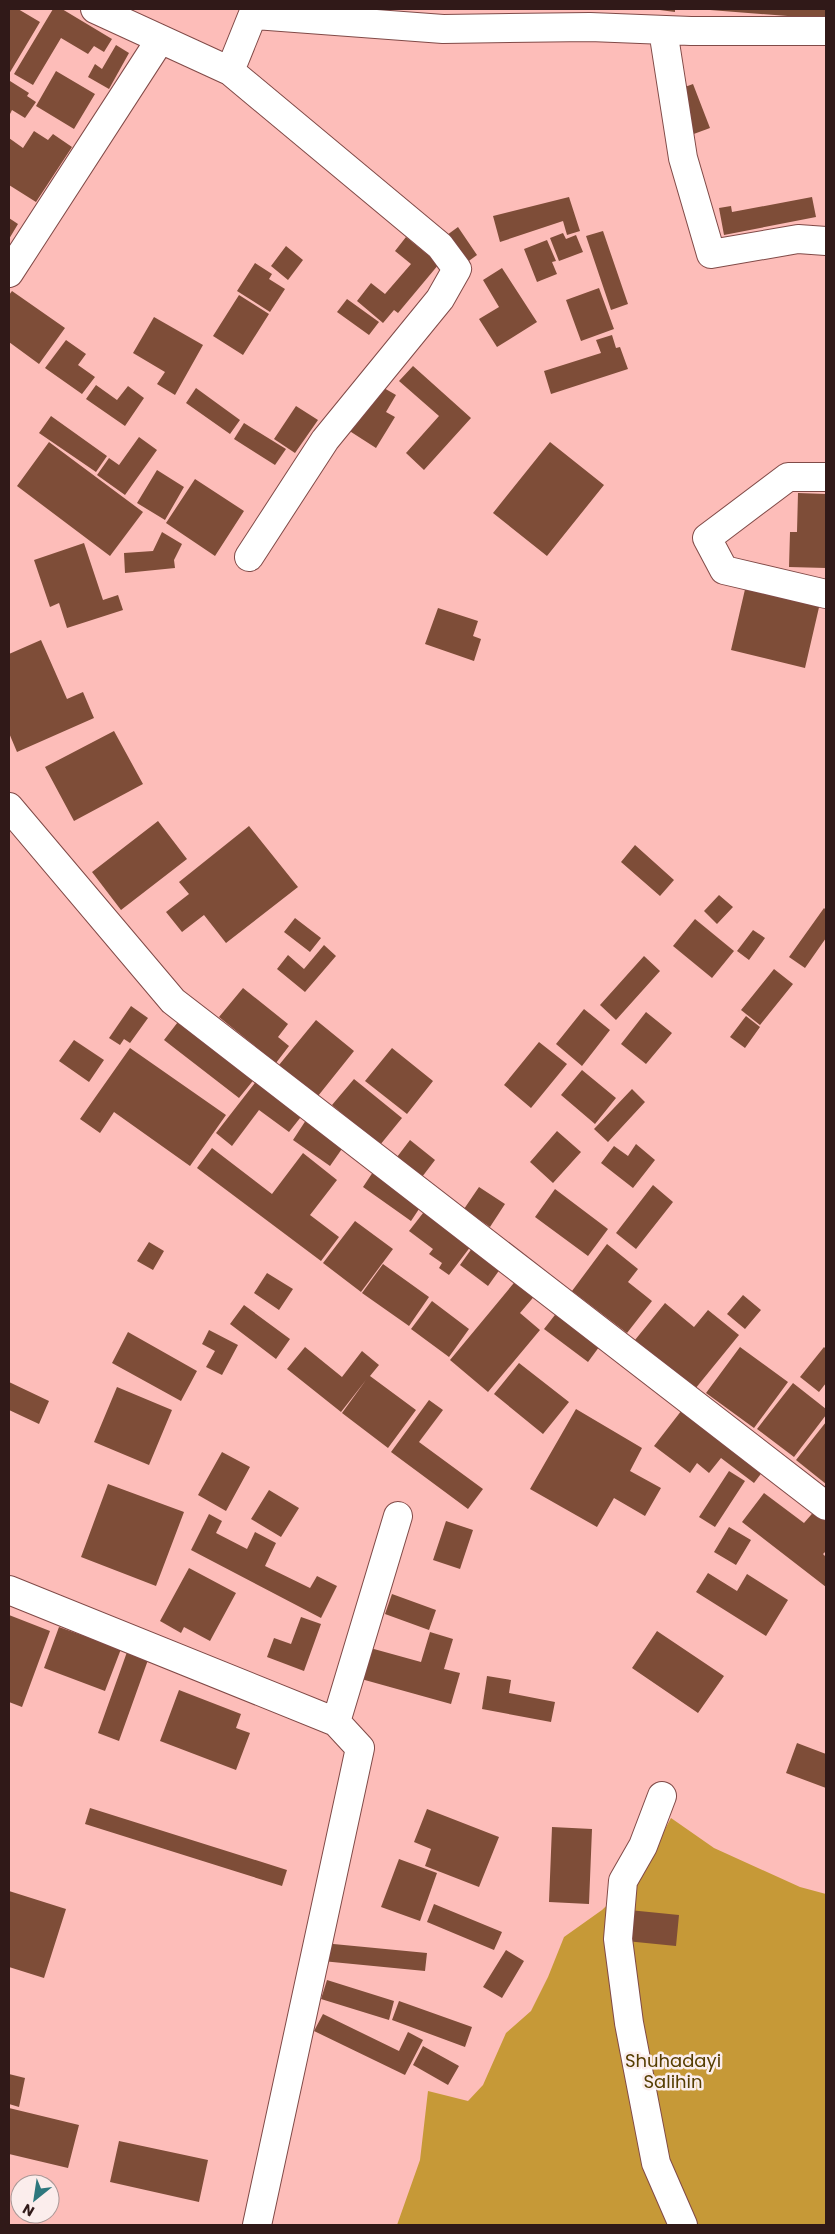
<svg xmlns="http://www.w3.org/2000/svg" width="835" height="2234" viewBox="0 0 835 2234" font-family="Poppins,sans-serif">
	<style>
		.green { fill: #c69937 }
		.building { fill: #7e4d38 }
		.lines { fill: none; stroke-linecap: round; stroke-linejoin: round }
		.minor-casing { stroke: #804a47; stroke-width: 30 }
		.minor { stroke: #fff; stroke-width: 28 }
		.labels { text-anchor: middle; stroke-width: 5; stroke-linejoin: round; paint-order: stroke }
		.park-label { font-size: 18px; fill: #553d01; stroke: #fbedec }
	</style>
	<rect width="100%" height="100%" fill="#fdbdb9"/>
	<path class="green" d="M671,1818L714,1848L800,1887L826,1894V2225H397L420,2160L428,2091L468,2101L483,2085L506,2033L531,2011L548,1977L564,1937L602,1910L641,1873Z"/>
	<path class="building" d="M9,9H18L40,22L9,74Z
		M53,9H62L112,39L104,52L94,46L88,54L61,38L33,85L14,74Z
		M652,9H675V12Z
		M711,9H826V19L710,10Z
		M116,45L129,53L109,89L88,77L95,64L102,69Z
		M56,71L95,94L74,129L36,106Z
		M10,81L29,93L27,96L36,102L25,118L12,110L9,116Z
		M693,84L710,128L691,135L674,91Z
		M34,131L48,140L53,134L72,147L36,202L9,185V138L23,148Z
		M569,197L580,231L567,235L563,221L500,242L493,216Z
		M812,197L816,217L724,235L719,208L731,206L732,212Z
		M9,218L18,224L9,239Z
		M458,227L477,255L466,263L447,235Z
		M603,231L628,304L611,310L586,236Z
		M563,233L566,239L576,235L583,252L559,261L550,238Z
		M406,237L439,264L398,313L394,310L383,323L357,301L371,283L385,294L411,264L395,251Z
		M547,240L556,261L552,262L557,274L537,282L524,249Z
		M286,246L303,260L288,280L271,266Z
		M255,263L272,274L269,279L285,289L270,312L237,291Z
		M502,268L537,322L497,347L479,319L499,307L483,280Z
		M599,288L614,329L581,341L566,300Z
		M12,291L65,328L39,364L9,342V295Z
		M239,295L269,314L243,355L213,336Z
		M347,299L379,322L369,335L337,312Z
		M154,317L203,345L175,395L157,384L165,372L133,353Z
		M612,335L616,348L620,347L628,369L551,394L544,371L601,353L596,340Z
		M66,340L86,354L78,365L95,377L82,394L45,368Z
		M413,366L471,418L424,470L406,453L439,416L399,381Z
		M377,384L396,395L386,412L395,417L376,448L348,430Z
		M96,385L117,400L128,386L144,398L125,426L86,399Z
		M196,388L240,420L230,434L186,403Z
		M296,406L318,420L295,453L274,439Z
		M51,416L107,456L96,472L39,433Z
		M244,423L286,449L275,465L234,439Z
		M139,437L157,450L125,495L97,475L109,458L119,465Z
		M49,442L143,512L110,556L17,486Z
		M550,442L604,485L547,556L493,513Z
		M157,470L184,487L165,520L137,503Z
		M195,479L244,511L215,556L166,523Z
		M798,493L826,494V568L789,567L790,532H797Z
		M162,532L182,544L174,560L175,568L125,573L124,553L153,551Z
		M84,543L103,600L118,595L123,610L67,628L59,603L50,607L34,560Z
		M746,585L820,603L805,668L731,650Z
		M438,608L478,621L473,636L481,639L474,661L425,644Z
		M41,640L67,699L83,692L94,718L17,752L9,733V654Z
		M114,731L143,784L74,821L45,767Z
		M158,821L187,859L121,910L92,872Z
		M249,826L298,887L226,943L204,915L182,932L166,912L189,894L179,882Z
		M635,845L674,880L660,896L621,862Z
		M719,895L733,907L717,924L704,911Z
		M824,908L826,910V938L805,968L789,957Z
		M295,918L321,938L310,952L284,932Z
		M695,919L734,951L712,978L673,946Z
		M753,930L765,938L749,960L737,951Z
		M324,945L336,956L305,992L277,969L288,955L304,969Z
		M644,956L660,971L616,1020L600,1005Z
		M774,969L793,984L760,1025L741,1010Z
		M243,988L288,1024L278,1037L289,1046L276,1063L219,1017Z
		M131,1006L148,1018L130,1043L124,1039L120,1045L109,1038Z
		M584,1009L610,1030L582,1066L556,1044Z
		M646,1012L672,1033L646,1064L621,1044Z
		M746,1016L760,1027L745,1048L730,1037Z
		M181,1018L256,1077L239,1098L164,1040Z
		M316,1020L354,1051L318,1096L279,1065Z
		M74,1040L104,1060L89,1082L59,1061Z
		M539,1042L567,1064L531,1108L504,1085Z
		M130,1048L226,1115L190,1166L114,1112L100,1133L80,1119Z
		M392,1048L433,1081L407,1114L365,1081Z
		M582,1070L616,1098L595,1124L561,1095Z
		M258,1079L304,1113L289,1132L259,1110L232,1146L216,1133Z
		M354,1079L402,1118L380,1145L332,1105Z
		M632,1089L645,1102L608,1142L594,1129Z
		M308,1117L346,1143L330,1166L293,1140Z
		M557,1131L581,1152L553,1183L530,1162Z
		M410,1140L435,1160L422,1177L397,1157Z
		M636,1144L655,1160L633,1188L601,1163L614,1146L628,1156Z
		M212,1148L272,1194L303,1153L337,1180L310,1215L339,1237L321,1261L197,1168Z
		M377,1166L425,1200L411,1221L363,1187Z
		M653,1185L673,1202L636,1249L616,1233Z
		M479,1187L505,1204L490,1227L464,1209Z
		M555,1189L608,1229L588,1256L535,1217Z
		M427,1208L474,1242L449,1275L439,1268L442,1263L429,1254L433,1249L409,1231Z
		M355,1221L393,1249L361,1292L323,1263Z
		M149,1242L164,1251L153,1270L137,1261Z
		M475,1244L503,1265L488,1286L460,1265Z
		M607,1244L638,1269L628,1282L652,1301L627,1333L572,1291Z
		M383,1264L429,1297L409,1326L362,1293Z
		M267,1273L293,1289L279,1310L254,1293Z
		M518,1278L537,1293L520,1313L540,1330L488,1392L450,1360Z
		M743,1295L761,1310L745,1329L727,1314Z
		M432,1301L469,1329L449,1357L411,1329Z
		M665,1303L694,1327L708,1310L739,1335L695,1389L635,1340Z
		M244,1305L290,1339L276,1359L230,1324Z
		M558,1311L602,1343L588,1362L544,1329Z
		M209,1330L238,1345L222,1375L206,1367L215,1351L202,1344Z
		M128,1332L197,1371L181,1401L112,1363Z
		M305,1347L342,1377L362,1351L379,1365L370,1376L416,1410L388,1448L342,1413L366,1380L341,1412L287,1369Z
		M740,1347L788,1382L754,1428L706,1393Z
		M824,1347L826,1349V1383L819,1392L800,1377Z
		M519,1363L569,1402L543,1434L494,1394Z
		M9,1382L49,1401L39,1424L9,1410Z
		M793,1383L826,1409V1415L794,1457L757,1429Z
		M117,1387L172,1410L149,1465L94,1442Z
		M429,1400L443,1410L419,1442L483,1489L468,1509L391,1452Z
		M685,1406L766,1467L754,1483L721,1458L709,1473L697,1463L690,1473L654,1446Z
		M576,1409L642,1448L630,1471L661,1488L645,1516L614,1498L597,1527L530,1489Z
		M826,1422V1484L796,1460Z
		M222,1452L250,1467L226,1511L198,1495Z
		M729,1471L745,1481L715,1527L699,1517Z
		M108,1484L184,1512L156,1586L81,1557Z
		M269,1490L299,1508L281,1537L251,1519Z
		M764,1493L804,1523L817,1508L826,1515V1551L823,1554L826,1557V1587L742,1522Z
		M209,1514L222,1521L216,1533L247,1549L255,1532L276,1543L265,1566L310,1588L317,1576L337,1586L321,1618L191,1550Z
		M446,1521L473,1530L460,1569L433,1560Z
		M729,1527L751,1540L736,1565L714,1552Z
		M189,1568L236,1593L210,1641L184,1627L181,1633L160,1621Z
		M708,1573L737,1591L747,1574L788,1600L766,1636L696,1592Z
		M392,1594L436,1610L429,1630L385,1614Z
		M9,1615L50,1631L22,1707L9,1702Z
		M301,1617L321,1624L304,1671L267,1657L274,1638L291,1644Z
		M59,1627L121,1649L105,1691L44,1668Z
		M657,1631L724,1676L698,1713L632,1668Z
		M430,1632L453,1639L444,1669L460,1673L451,1704L354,1677L363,1646L421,1662Z
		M127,1652L148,1660L119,1741L98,1733Z
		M487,1676L511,1680L509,1693L555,1702L551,1722L482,1709Z
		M179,1690L241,1714L236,1728L250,1733L236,1770L160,1741Z
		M797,1743L826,1754V1788L786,1773Z
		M90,1808L287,1870L282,1886L85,1824Z
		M427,1809L499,1837L479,1887L425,1866L431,1849L414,1842Z
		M552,1827L592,1829L589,1904L549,1902Z
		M399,1859L437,1873L420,1921L381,1907Z
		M9,1891L66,1909L44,1978L9,1967Z
		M434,1904L502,1932L494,1950L427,1922Z
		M629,1910L679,1915L676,1946L626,1941Z
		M323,1943L427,1953L425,1971L322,1961Z
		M506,1950L524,1961L502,1998L483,1987Z
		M327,1980L394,2001L389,2020L321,1999Z
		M399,2001L472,2027L465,2047L392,2020Z
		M323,2014L399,2051L408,2032L423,2040L405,2075L314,2031Z
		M423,2046L459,2066L448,2085L413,2065Z
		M9,2074L25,2078L19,2107L9,2104Z
		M9,2108L79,2125L68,2168L9,2154Z
		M119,2141L208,2160L199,2202L110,2182Z"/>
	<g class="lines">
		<defs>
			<path id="minor" d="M95,9L230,71L440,246L457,269L440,299L325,440L249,557
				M255,15L443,29L590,27L691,31H826
				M663,30L683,158L711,254L798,239L826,241
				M230,71L255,9
				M9,273L160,40
				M826,477H788L707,538L724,570L826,594
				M9,807L173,1001L826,1506
				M9,1590L336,1722L360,1748L257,2225
				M336,1722L398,1516
				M662,1796L643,1846L623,1881L618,1939L629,2023L656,2163L683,2225"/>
		</defs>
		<use href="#minor" class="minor-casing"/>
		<use href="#minor" class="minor"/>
	</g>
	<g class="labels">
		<g class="park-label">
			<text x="673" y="2067">Shuhadayi<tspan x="673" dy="21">Salihin</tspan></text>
		</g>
	</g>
	<rect width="835" height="2234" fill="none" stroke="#301918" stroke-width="20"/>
	<g transform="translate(35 2199) rotate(210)"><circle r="24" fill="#fbedec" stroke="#aa9897"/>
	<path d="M0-4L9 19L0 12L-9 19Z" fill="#2e777d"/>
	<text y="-8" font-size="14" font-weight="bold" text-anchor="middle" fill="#301918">N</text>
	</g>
</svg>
